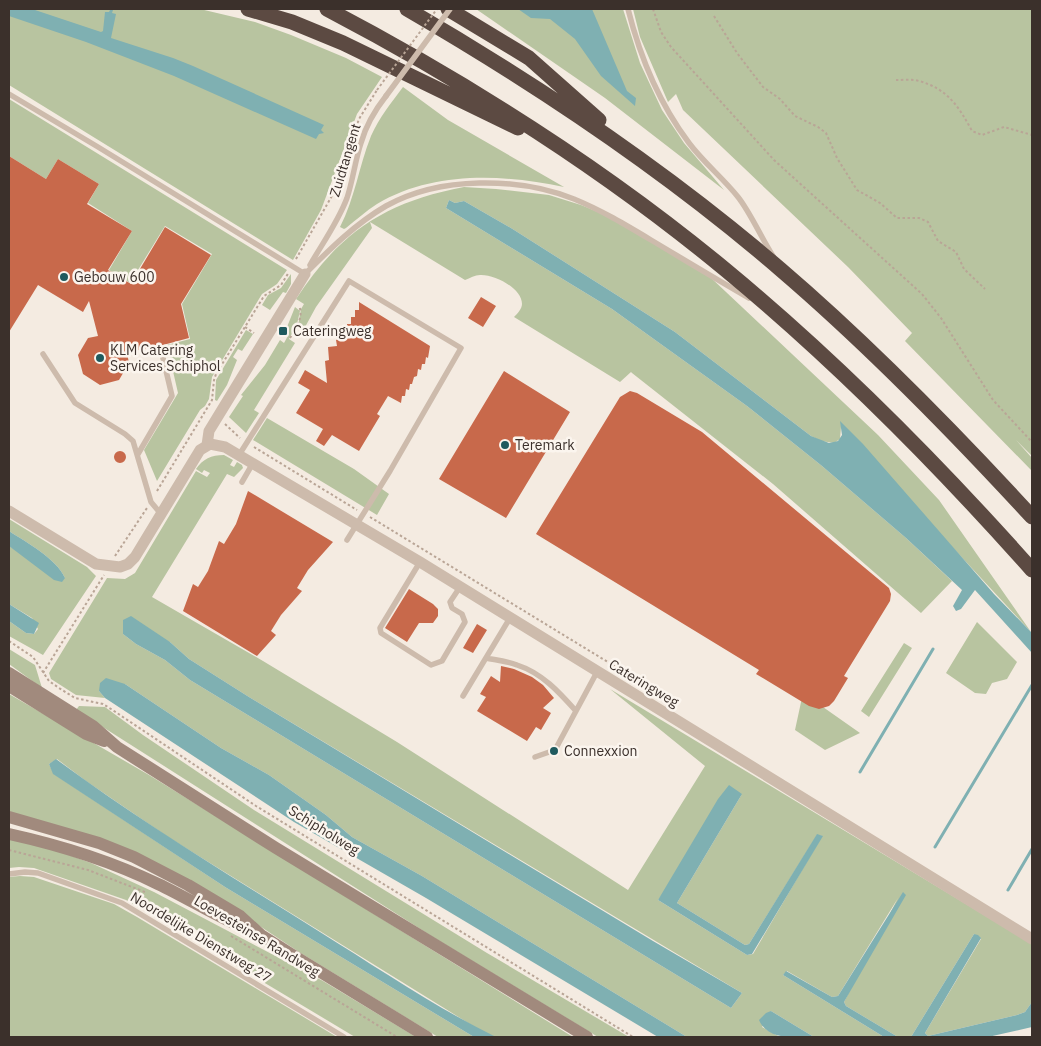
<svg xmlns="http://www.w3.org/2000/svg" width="1041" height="1046" viewBox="0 0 1041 1046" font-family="'IBM Plex Sans',sans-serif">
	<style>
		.green { fill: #b8c4a0; fill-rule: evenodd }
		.water { fill: #7fb0b2 }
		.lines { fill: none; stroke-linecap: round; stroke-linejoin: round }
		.stream { stroke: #7fb0b2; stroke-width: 3 }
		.building { fill: #c8694b }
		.path { stroke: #b9a596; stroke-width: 2; stroke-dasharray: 2.5 2.5; stroke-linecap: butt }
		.lane { stroke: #cdbbac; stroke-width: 5.5 }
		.street { stroke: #cdbbac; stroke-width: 11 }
		.secondary { stroke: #a18a7d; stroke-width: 12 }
		.highway { stroke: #5c4a42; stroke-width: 15 }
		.path-bridge { stroke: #b9a596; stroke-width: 2; stroke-dasharray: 2.5 2.5; stroke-linecap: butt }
		.lane-bridge { stroke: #cdbbac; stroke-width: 5.5 }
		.poi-dot { fill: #1f5a5e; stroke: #fbf5ee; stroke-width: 2 }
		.labels { text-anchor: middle; stroke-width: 5; stroke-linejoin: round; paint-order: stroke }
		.street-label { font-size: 14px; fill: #3b302b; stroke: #fbf5ee }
		.poi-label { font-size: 14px; fill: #3b302b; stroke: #fbf5ee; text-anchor: start }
	</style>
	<rect width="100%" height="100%" fill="#f4ebe1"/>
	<path class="green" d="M9,9H200L255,22L291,35L346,58L382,77L357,114L321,210L293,260L9,85Z
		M476,9H623L640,63L662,110L684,143L724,190L605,98Z
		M633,9H1032V456L1016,440L1032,458V471L905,341L912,333L848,267L683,110L676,94L668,102L640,37Z
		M403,87L448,120L564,187C502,174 433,171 377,204C366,211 356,220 346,228L344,229L340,227C355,198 359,166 371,136C379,118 391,103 403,87Z
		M9,99L287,270L277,284L262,294L212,377L209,399L205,406L200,410L157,481L144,450L178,393L167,345L190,339L182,304L212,254L165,226L130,283L109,270L132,231L88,203L99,184L58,159L46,179L9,156Z
		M464,187L496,189L549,195L581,205L615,219L709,276L878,435L939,500L1031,632L841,427L840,439L834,443L821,441L811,436L675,332L511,228L464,201L455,203L449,200L446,208L612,309L747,406L822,466L906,538L952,581L921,613L773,484L632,373L631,372L620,382L514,317C517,314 522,309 522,304C522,288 494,274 480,275C475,275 470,278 465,280L370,222L372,228L316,307L304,329L298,326L301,309L304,304L296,299C340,232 385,202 464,187Z
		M291,274V284L286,293L283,292L270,310L262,305L268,295L281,288Z
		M295,307L300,311L297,324L289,339L295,343L254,410L259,413L246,433L229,417L243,396L241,395L265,365L280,340L284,343L289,334L285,332Z
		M246,330L253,334L242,351L238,349L233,357L237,360L227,385L217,401L215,400L216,380Z
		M267,418L354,469L389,494L377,515L253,440Z
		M224,455L233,460L230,465L234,467L237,462L242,465L243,468L234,477L227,474L152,597L263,661L397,742L628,890L705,766L610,689L1032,944V1002L1025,1012L1017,1015L928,1036L925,1033L981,939L974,934L911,1037H898L846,1006L844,1002L898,898L838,996L832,997L787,971L783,975L884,1037H814L771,1011L762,1027L780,1037H687L422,876L352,837L326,815L269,775L221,748L125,684L99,691L105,698L76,695L51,679L49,673L107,578L125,579L135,573L196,471L207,477L210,473L204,470L202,473L196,469C203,459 211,455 224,455ZM123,634L170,642L189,659L249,697L742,993L731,1008L190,680L165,660L136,644ZM742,794L677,903L745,945L749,944L817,835L822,836L753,954L747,955L658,900Z
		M9,519L87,567L96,576L43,655L9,636V621L26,633L34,634L38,629L32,618L9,604V546L65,578C57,559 26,542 9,531Z
		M977,622L1017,662L1007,679L992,683L986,694L975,693L946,673Z
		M904,643L912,648L869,717L861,711Z
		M9,649L35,665L42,688L9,664Z
		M803,693L860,733L825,750L795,730Z
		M9,694L149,775L573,1037H496L486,1034L168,837L86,781L57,759L49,764L54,774L225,887L474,1037H438L299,952L219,899L152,861L9,813Z
		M79,706L105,707L143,735L254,810L487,953L629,1037H598L433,937L76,710Z
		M9,836L33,842L91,863L154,892L323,981L416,1037H355L230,962L203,934L182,921L144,910L126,900L34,868L19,867L9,868Z
		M20,876L34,877L114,904L137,917L337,1037H9V877Z"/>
	<path class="water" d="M9,9H32L101,32L103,31L105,12H109L110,10H113L112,13L116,14L111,38L173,58L193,66L324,125L321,130L324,133L319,134L316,139L174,76L86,42L9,16Z
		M518,9H592L627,91L636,98L635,106L601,76L575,39L550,19L531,18Z
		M449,200L455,203L464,201L511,228L675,332L811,436L829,443L838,441L842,435L840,421L863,444L994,594L1032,633V653L975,590L961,609L956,611L953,606L962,590L906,538L822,466L747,406L612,309L446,208Z
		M9,531C26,542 57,559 65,578L62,582L54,580L9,546Z
		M9,604L39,623L34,634L26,633L9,621Z
		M131,616L170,642L189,659L249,697L653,941L742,993L731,1008L190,680L165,660L136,644L123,634V620Z
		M106,678L125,684L221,748L269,775L326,815L352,837L422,876L687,1037H658L426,898L294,822L105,698L99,691L100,683Z
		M56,759C141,822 231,876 320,932C378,968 435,1007 496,1037H474L225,887L53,774L49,764Z
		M729,785L742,794L677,903L745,945L749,944L817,834L823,836L752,954L747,955L658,900L718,799Z
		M903,892L906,895L844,1002L846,1006L898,1037H884L783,975L786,971L832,997L838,996Z
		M974,934L978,935L981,938L925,1033L928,1036L1017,1015L1025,1012L1032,1002V1027L988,1037H911Z
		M771,1011L814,1037C795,1037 768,1041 759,1020L766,1013Z"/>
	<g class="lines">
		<path class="stream" d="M860,772L933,649
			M935,847L1032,685
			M1008,890L1032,849"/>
	</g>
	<path class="building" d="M9,156L46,179L58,159L99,184L87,204L132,231L108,270L131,284L165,227L211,255L181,304L189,338L163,345L160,353L147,348L127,353L129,363L119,380L100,385L83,374L78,355L88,338L98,336L89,301L83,312L38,285L9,332Z
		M481,297L496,306L483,327L468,318Z
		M359,302L430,346L428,358L426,357L425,364H422L421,370L418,369L417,376L414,377L412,384H410L409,390L406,389L405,396H402L401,403L388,396L377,414L380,416L359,451L332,435L324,446L316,441L323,429L296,413L310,390L298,383L305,370L327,383L325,361L329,360L328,347L337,346L336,340L343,337L342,331L347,330V324H351V317H355V310H359Z
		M504,371L570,412L506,518L439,479Z
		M630,391L637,393L702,432L889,588L891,594L890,601L844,676L848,678L834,701L829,706L819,709L809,706L756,674L759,670L536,534L620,397Z
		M114 457a6 6 0 1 1 12 0a6 6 0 1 1-12 0Z
		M248,491L333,542L308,570L297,588L302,591L281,615L271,631L276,635L257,656L183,611L193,584L198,587L208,571L219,541L224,544L236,524Z
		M409,589L433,604L438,609V616L433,623H419L407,642L385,628Z
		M477,624L487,630L473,653L463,648Z
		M501,666L514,669L532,677L543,685L554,698L543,708L551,713L541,730L536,727L527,741L477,711L486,697L480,694L491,676L500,682Z"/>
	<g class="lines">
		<path class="path" d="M653,9L661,32L671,47L774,160L922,294L941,318L993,400L1032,442
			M714,16L737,53L763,87L780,99L795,116L818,127L826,133L837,158L857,190L880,203L897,218H919L928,222L938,241L956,252L964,269L985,289
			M896,80C903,80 912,79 919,81C948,89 959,107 972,131L982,135L1004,127L1032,135
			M296,259L337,187L347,152L359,119L377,90
			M245,327L254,333
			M290,338C296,328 304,317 299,306
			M225,424L240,438
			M254,447L357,510
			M157,491L212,400L214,380L216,374L264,296L281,285L289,272
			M370,517L616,667L615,669
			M115,556L147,508
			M9,641L33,657L49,681L59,688L75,698L103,704L111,709L256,806L633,1037
			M43,673L104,575
			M9,850L88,870L145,892
			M231,936L397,1037"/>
		<path class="lane" d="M628,9C640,57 659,103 689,143C704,163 723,178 738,197C750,212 762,239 773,256
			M9,94L98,147L305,274
			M310,265C322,244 338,222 347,198C353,180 355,161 361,143C366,125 375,110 386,96
			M305,274C330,249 355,224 386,206C440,176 518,177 574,199C601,210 626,225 651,240C683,259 716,279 749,298
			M43,354L75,403L125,434L133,441L151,502L161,514
			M138,454L172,396L163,358
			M239,455L349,281L461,348L390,471L347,540
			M242,482L253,463
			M420,562L380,628L381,633L431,665L442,661L465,622L462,614L452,608L450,602L460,587
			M486,658C496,660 507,661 517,665C542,673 559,692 576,711
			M463,696L510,618
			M535,757L555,750L597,672
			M9,874L25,872L38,873L122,903L344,1037"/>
		<path class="street" d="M207,445L209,431L305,274
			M9,511L96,564L120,567L128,564L135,557L200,450L210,444L225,447L420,562L1032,939"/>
		<path class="secondary" d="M9,673L93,726L117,747L276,848L587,1037
			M9,686L86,734L104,741
			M9,817L99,843L134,857L188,885L240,916L261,935L291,954L427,1037
			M9,834C59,845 111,861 158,884C190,899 220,919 254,932"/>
		<path class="highway" d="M248,9L292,22L343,43L518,128
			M327,9C468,83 604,169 727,271C837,362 937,463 1032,570
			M407,9C538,85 665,170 780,269C870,346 952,430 1032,517
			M448,9L529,58L599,120"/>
		<path class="path-bridge" d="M377,90L437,9"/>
		<path class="lane-bridge" d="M386,96L450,9"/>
	</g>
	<g class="poi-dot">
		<circle cx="64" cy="277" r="5"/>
		<rect x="278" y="326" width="10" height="10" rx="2.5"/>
		<circle cx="100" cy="358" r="5"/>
		<circle cx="505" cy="445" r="5"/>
		<circle cx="554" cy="751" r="5"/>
	</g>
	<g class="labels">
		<g class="street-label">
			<text transform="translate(345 160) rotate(-73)" y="5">Zuidtangent</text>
			<text transform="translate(644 683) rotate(31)" y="5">Cateringweg</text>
			<text transform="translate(324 830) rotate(32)" y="5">Schipholweg</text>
			<text transform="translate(257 936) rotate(31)" y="5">Loevesteinse Randweg</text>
			<text transform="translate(201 937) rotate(31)" y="5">Noordelijke Dienstweg 27</text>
		</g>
		<g class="poi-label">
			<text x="74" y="282">Gebouw 600</text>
			<text x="293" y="336">Cateringweg</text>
			<text x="110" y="355">KLM Catering<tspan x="110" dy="16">Services Schiphol</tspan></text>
			<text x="515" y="450">Teremark</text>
			<text x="564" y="756">Connexxion</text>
		</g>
	</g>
	<rect width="1041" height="1046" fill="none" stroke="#3b302b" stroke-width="20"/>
</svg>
